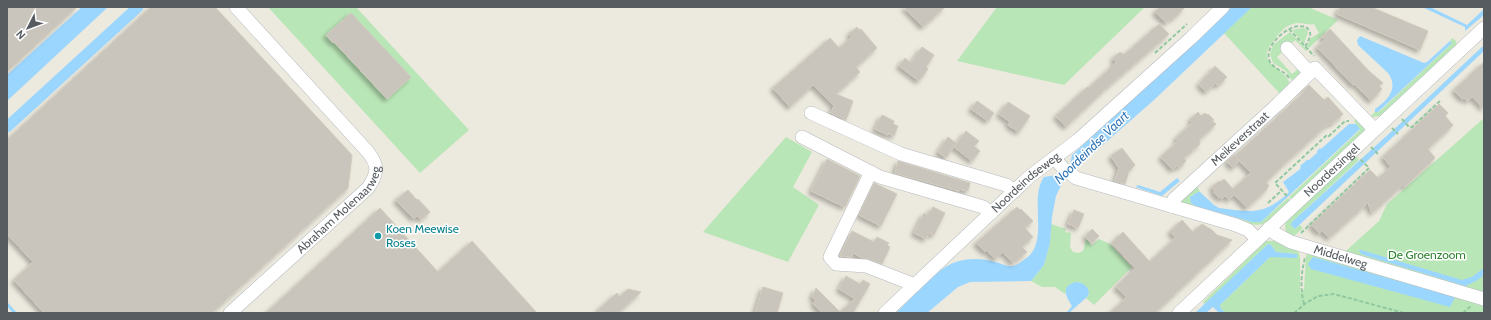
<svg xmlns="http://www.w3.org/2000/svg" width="1491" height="320" viewBox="0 0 1491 320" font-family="Cabin,sans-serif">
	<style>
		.green { fill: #b9e6b7 }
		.water { fill: #9bd6ff }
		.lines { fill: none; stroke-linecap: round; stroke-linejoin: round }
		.stream { stroke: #9bd6ff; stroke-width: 3 }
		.canal { stroke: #9bd6ff; stroke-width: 11 }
		.building { fill: #c9c5bd; stroke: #d1cabc; filter: url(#shadow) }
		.minor-casing { stroke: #b6babf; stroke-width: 14 }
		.path { stroke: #91c89f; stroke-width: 2; stroke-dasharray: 4 2; stroke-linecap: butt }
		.minor { stroke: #fff; stroke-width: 13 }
		.culture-dot { fill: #0f9aa8; stroke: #fff; stroke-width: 1.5 }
		.labels { text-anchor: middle; stroke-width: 3; stroke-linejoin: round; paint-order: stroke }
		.street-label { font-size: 12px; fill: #575c61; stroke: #fff }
		.culture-label { font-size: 12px; fill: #0d838f; stroke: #fff; text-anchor: start }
		.park-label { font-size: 12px; fill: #2d822e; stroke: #fff }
		.water-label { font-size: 13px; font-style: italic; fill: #3277b8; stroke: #fff }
	</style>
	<defs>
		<filter id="shadow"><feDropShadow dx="-3" dy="3" stdDeviation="2" flood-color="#0004"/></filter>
	</defs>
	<rect width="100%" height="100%" fill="#ece9de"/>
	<path class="green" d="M268,7H356L469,130L420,173Z
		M997,7H1145L1064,85L957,61Z
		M1252,7H1308L1338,20L1309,48L1307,46L1311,38L1319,33L1314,24C1308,26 1301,21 1293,24C1285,26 1279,33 1274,40C1252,66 1286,66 1290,85L1280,94L1224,33Z
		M1302,28L1306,29L1308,32L1304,44L1292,30Z
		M1290,32L1307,50L1306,51L1295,40L1277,57L1292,74L1298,69L1302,73L1293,82L1286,71L1273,63L1270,54L1273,45Z
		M1452,38L1456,41L1457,46L1381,118L1379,116L1372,117L1371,116L1375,112H1379L1451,44L1450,41Z
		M1357,118L1364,127L1365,131L1293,200L1289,197L1360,130L1354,121Z
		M1484,118V313H1225L1220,307V305L1270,257L1297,254L1276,252L1271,245L1268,244L1205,304L1203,302L1244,262L1243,258L1263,241H1275L1294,247L1299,253L1300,258V293L1304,289L1306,256L1308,252L1337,259L1379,221L1387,204Z
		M786,137L812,152L793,187L819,205L788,262L703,232Z
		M1356,156L1359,160L1292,222L1295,229L1300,225L1303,228L1293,237L1287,233C1282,223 1288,218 1295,210H1299Z
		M1197,186L1200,192H1198L1190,197L1191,203L1195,206L1252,222H1261L1288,198L1292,202C1277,215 1270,228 1249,224L1179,203Z
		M1051,224L1066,229L1065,232L1071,233L1070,247L1073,252L1078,253L1083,251L1086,239L1092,245L1099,239L1110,244L1132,267L1094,305L1086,298L1089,295C1086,290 1085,284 1079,282L1066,291L1065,294L1055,287H1042L1031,281L1044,265L1050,243Z"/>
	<path class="water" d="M82,7H108L7,101V75Z
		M1232,7H1252L1154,100L1064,179L1056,196L1052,217L1050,243L1044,265L1031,281L970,282L958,287L927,313H896C912,298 934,271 953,263C966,258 982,258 995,262C1001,263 1007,267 1013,266C1018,265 1025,259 1029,256C1048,237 1029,198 1044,177L1056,175L1070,165L1072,155Z
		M1422,7H1430L1467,25L1484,9V15L1465,31V27Z
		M1360,36L1424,63L1427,62L1450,41L1452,43L1378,112H1375V109C1388,100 1399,88 1388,73L1358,45L1357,40Z
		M1484,45V51L1295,229L1291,225L1292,222L1404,120Z
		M1349,124H1356L1360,129L1261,222H1252L1195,206L1191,203L1190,197L1198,192H1200L1214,205L1219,208C1249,212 1265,216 1289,192L1283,182L1299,170L1301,168L1300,166L1307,160H1309L1317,153V151L1320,148L1321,149Z
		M1177,178L1180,181L1162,196L1138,188L1136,187L1138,185L1160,192Z
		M1268,244L1271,245L1276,252L1297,254V258L1270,257L1220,305V307L1225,313H1219L1213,307L1206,313H1195Z
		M1359,250H1361L1462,280L1472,277L1484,268V275L1476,281L1465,286L1361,254Z
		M1313,257L1455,297L1450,307L1311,269L1308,264Z
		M1076,282C1083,282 1088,286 1089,293L1088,296L1069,313H1068L1067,312L1072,306C1066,297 1060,286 1076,282Z"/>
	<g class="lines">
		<path class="stream" d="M7,304L15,313"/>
		<path class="canal" d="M7,127L138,7"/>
	</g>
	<path class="building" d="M7,7H77L7,72Z
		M151,7H215L352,155L348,188L212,313H44L14,280L33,262L7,234V140Z
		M904,7H945L923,27Z
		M1160,7H1185L1174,18H1172L1166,23L1155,12Z
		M1340,7H1371L1428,31L1420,50L1337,14Z
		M351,13L411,77L387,99L334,42L333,43L326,35Z
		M1159,24L1169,34L1102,92L1066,127L1056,116L1087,87L1089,88L1109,69L1116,62L1113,58L1120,52L1124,55Z
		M857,27L859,30L861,29L877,48L856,67L860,72L836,94L853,101L846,120L831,113L834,106L813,85L790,107L773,88L830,38L839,48L852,37L849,34Z
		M1330,29L1369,71L1383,83L1379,86L1382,89L1371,101L1355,84L1353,85L1317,47L1325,40L1322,36Z
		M922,47L934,55L926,67L928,69L919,81L899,66L905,58L911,63Z
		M1484,62V109L1472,97L1468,101L1464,98L1462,99L1454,90Z
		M1215,66L1227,77L1218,86L1216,83L1206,92L1199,84Z
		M1309,85L1324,100L1328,97L1343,114L1332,124L1331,123L1327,125L1282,166L1266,182L1269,186L1266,189H1267L1247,208L1234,195L1229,200L1225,196L1222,199L1220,197L1219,198L1213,192L1215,191L1212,187L1219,181L1220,182L1224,179L1233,189L1251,173L1235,156L1304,92L1303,91Z
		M977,101L994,113L988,121L971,109Z
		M1008,102L1030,116L1019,132L1008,125L1010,122L999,114Z
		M1439,104L1448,113L1445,116L1453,125L1428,149L1435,158L1405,187L1403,185L1372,213L1368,203L1329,238L1322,231L1319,233L1311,225L1370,170L1378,178L1391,167L1383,157Z
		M1198,112L1201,116L1205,113L1207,115L1208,114L1214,120L1212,121L1216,124L1199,140L1200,144L1184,158L1186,161L1179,168L1177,166L1173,170L1161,157L1178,141L1176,138L1193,122L1190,120Z
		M882,115L894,121L893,124L898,126L894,136L888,133V135L875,129Z
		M966,131L979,141L974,146L980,151L972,161L954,147Z
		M948,137L956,143L946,158L938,152Z
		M1122,148L1135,165L1129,171L1125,184L1115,181L1119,168L1111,156Z
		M1234,155L1240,161L1233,168L1227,161Z
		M827,159L860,176L845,207L811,191Z
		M898,161L970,183L968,191L959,189V191L895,173Z
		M874,183L897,194L881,226L859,215Z
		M408,190L417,200L418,199L430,212L421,220L417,216L414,219L396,200Z
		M933,207L945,213L934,235L929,233L926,239L914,233L924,213L928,215Z
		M1017,207L1020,210L1021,209L1033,221L1025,228L1033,237L1022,247L1027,252L1013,263L1003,252L995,259L986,250L985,252L976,243Z
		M380,208L438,272L472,241L537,313H266Z
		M1074,210L1084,214L1078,228L1068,224Z
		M1182,220L1193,232L1202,224L1212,230L1217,235L1232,240L1155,313H1110L1127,297L1116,287L1135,268L1112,243L1123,232L1150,262L1176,237L1170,232Z
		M1092,229L1099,236L1092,243L1085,237Z
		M852,231L874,242L877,237L889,243L887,245L890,247L882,264L869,259L862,258L853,253L851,257L840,256Z
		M846,276L860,284L863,280L870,284L853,313H822L813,303L816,300L812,297L816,288L840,312L855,299L839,289Z
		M763,287L783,293L777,313H755Z
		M628,289L641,292L618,313H605L598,310L617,293L620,297Z"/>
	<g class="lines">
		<defs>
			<g id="minor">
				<path d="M1287,48L1310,73"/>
				<path d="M811,113L901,154L1006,185L1015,191"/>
				<path d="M802,137L880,177L983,207L991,213"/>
				<path d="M1054,158L1064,169L1076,178L1236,225L1248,230L1257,239"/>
				<path d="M871,172L830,257L836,264L866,266L915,285"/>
				<path id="s1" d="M1171,206L1174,199L1278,104L1315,68L1374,129"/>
				<path id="s2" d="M1269,228L1276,234L1291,242L1484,299"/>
				<path id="s3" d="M230,313L368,188C378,173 379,166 368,152L236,7"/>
				<path id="s4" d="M885,313L1029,177L1078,140L1191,38L1223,7"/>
				<path id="s5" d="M1179,313L1484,28"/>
			</g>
		</defs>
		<use href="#minor" class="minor-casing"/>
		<path class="path" d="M1289,29L1314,56
			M1155,53L1187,24
			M1289,78C1284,70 1275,70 1270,62C1263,48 1282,31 1294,27C1298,26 1302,26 1306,27C1314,34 1309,39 1305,47
			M1402,119L1409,127H1412L1440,101
			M1392,128L1398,134
			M1371,147L1378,154
			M1287,196L1275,183L1327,135L1329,136L1345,121H1349
			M1268,203L1282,190
			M1301,233L1367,170L1369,168L1359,158
			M1304,304C1300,289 1301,273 1305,258
			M1294,313L1306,303L1318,296L1334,294L1404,313
			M1463,313L1471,306"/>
		<use href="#minor" class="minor"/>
	</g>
	<circle class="culture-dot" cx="378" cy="236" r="4"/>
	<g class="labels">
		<g class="street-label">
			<text dy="4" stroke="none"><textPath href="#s1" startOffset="97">Meikeverstraat</textPath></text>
			<text dy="4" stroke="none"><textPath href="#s5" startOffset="209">Noordersingel</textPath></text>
			<text dy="4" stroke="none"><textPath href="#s4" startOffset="192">Noordeindseweg</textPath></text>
			<text dy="4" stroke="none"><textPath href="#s3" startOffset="151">Abraham Molenaarweg</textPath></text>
			<text dy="4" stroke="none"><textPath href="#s2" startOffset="78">Middelweg</textPath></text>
		</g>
		<g class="culture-label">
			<text x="386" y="233">Koen Meewise<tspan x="386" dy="14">Roses</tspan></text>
		</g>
		<g class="park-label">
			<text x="1427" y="259">De Groenzoom</text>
		</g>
		<g class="water-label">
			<text transform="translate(1091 147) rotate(-44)" y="5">Noordeindse Vaart</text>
		</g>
	</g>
	<rect width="1491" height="320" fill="none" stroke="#575c61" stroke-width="16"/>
	<g transform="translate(28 28) rotate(228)" stroke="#ffffff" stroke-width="3" paint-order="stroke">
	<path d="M0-3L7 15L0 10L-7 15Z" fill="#575c61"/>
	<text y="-6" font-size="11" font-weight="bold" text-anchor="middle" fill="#575c61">N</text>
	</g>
</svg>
